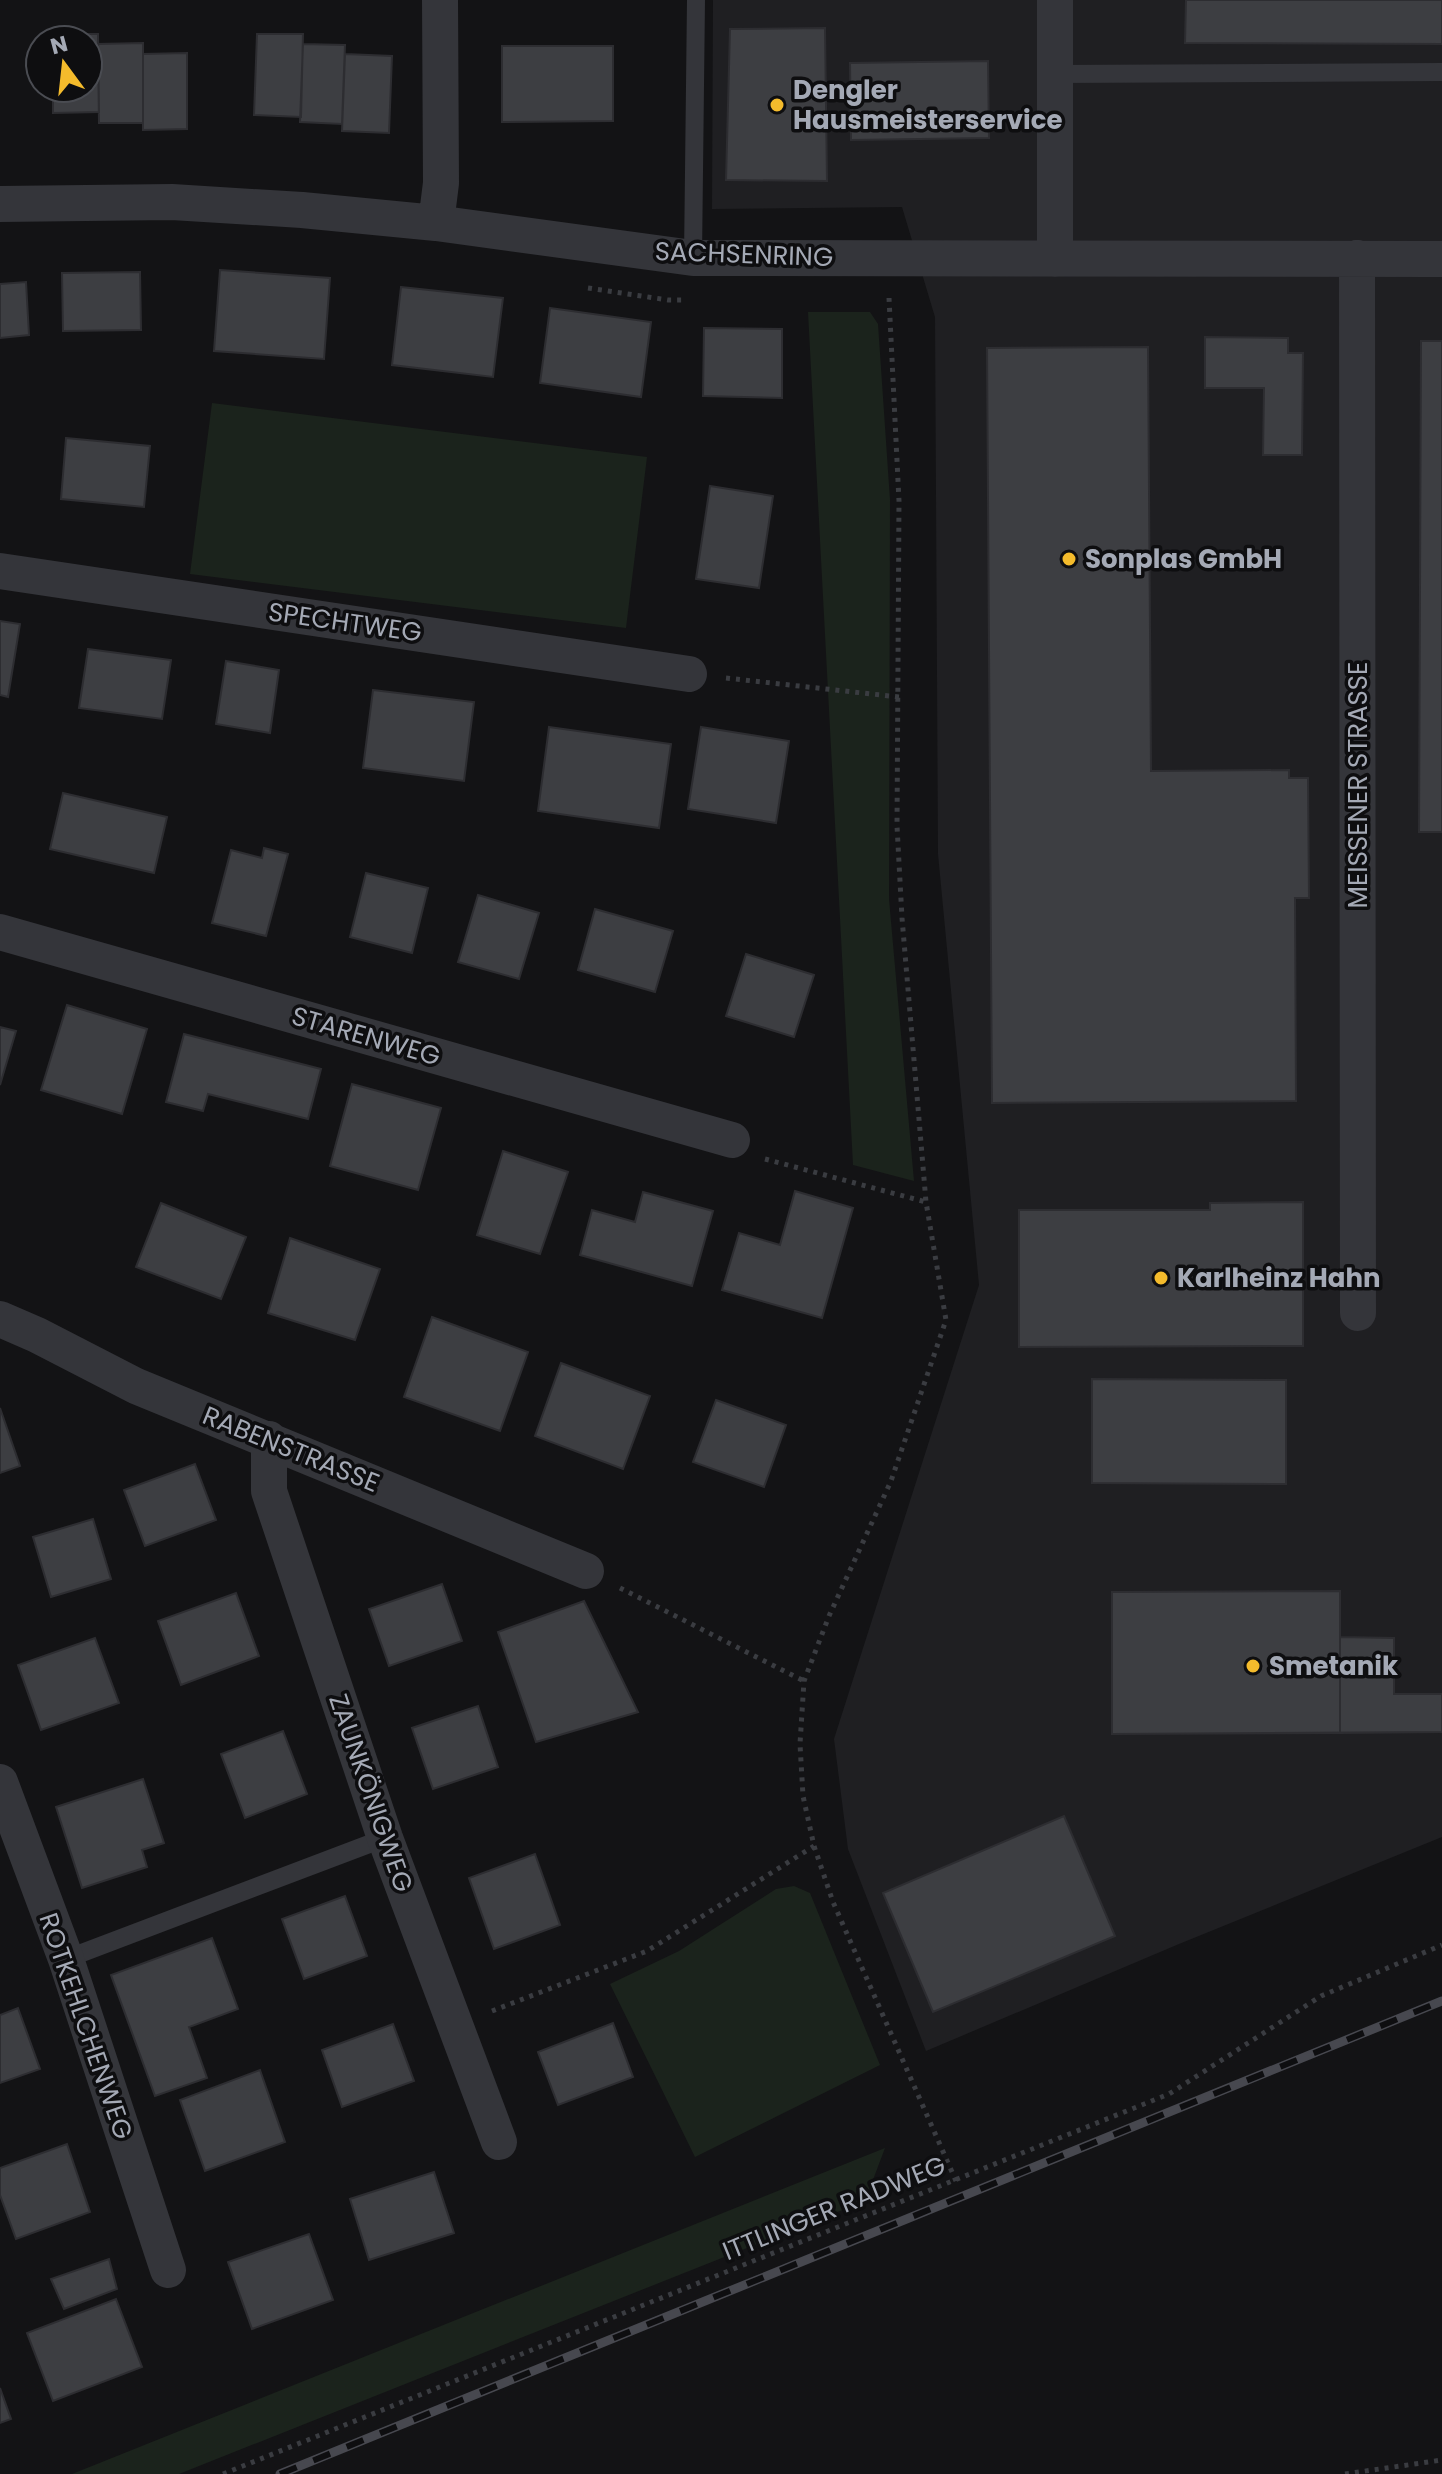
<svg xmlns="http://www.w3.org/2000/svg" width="1442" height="2474" viewBox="0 0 1442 2474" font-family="Poppins,sans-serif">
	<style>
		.built { fill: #1f1f22 }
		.green { fill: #1b231c }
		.building { fill: #3d3e42; stroke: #2d2d31; stroke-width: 2 }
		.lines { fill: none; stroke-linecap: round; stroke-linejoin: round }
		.path { stroke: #3a3c41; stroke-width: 5; stroke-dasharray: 4 6; stroke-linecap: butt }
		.lane { stroke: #34353a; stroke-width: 18 }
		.street { stroke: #34353a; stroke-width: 36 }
		.rail-casing { stroke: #47484f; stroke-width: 9 }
		.rail { stroke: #0e0e10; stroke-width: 6; stroke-dasharray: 18; stroke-linecap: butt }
		.poi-dot { fill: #f4bb2c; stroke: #0e0e10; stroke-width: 3 }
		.labels { text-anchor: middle; stroke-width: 7; stroke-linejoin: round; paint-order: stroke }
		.poi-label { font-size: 26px; font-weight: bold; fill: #a4a9b5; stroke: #0e0e10; text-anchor: start }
		.street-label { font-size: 26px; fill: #a4a9b5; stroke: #0e0e10 }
	</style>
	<rect width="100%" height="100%" fill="#131315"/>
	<path class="built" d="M713,0H1442V1837L1179,1944L926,2051L848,1849L834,1739L979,1285L938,854L935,317L902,207L712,209Z"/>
	<path class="green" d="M808,312H870L878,324L890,500L889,899L914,1181L853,1165Z
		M212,403L647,457L626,628L190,574Z
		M794,1886L810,1893L880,2065L695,2157L610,1984L679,1951L776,1889Z
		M885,2148L865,2201L179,2474H72Z"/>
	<path class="building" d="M1186,0H1442V44L1185,43Z
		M825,28L827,181L726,180L730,29Z
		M52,34H98L99,112L53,113V88H88V40H52Z
		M257,34H303L301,117L254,115Z
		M143,43V123H99L98,44Z
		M303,44L345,45L342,124L300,122Z
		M502,46H613V121L502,122Z
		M187,53V129L143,130V54Z
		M345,54L392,56L389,133L342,131Z
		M988,61L989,138L851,140L850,63Z
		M220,270L330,278L324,359L214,351Z
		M140,272L141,330L63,331L62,273Z
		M26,282L29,335L0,338V284Z
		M401,287L503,298L493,377L392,365Z
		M550,308L651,322L641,397L540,383Z
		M704,328L782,329V398L703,396Z
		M1205,337L1288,338V353H1303L1302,455H1263L1264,388H1205Z
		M1421,341H1442V832H1419Z
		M1148,347L1151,771L1289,770V778H1308L1309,898H1295L1296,1101L992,1103L987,348Z
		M66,438L150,446L144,507L61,499Z
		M710,486L773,496L759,588L696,579Z
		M0,621L20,624L8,697L0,695Z
		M88,649L171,660L162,719L79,708Z
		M226,661L279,670L270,733L216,724Z
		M373,690L474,702L464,781L363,768Z
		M549,727L671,744L659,828L538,811Z
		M701,727L789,741L776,823L688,809Z
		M63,793L167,817L154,873L50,849Z
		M264,848L288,854L266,936L212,923L231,850L262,858Z
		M366,873L428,888L412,953L350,937Z
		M478,895L539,913L519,979L458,962Z
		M595,909L673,931L655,992L578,970Z
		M746,954L814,975L794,1037L726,1016Z
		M67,1005L147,1029L122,1114L41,1090Z
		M0,1027L16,1031L0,1085Z
		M184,1034L321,1069L308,1119L208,1094L203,1111L166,1102Z
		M352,1084L441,1108L418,1190L330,1166Z
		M503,1151L568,1172L540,1254L477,1235Z
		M795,1191L853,1208L822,1318L722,1290L739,1233L780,1245Z
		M643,1192L713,1211L692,1286L580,1255L592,1210L635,1222Z
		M1303,1202V1346L1019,1347V1210H1210V1203Z
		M161,1203L246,1237L221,1299L136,1267Z
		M290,1238L380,1269L355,1340L268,1313Z
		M432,1317L528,1352L500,1431L404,1397Z
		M561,1363L650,1396L623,1469L535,1436Z
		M1092,1379L1286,1380V1484L1092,1483Z
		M716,1400L786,1425L764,1487L693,1462Z
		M0,1408L20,1466L0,1473Z
		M195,1464L216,1520L145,1546L124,1490Z
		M93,1519L111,1579L51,1597L33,1537Z
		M442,1584L462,1641L389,1666L369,1609Z
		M1340,1591V1733L1112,1734V1592Z
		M1340,1591V1637L1394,1638V1694H1442V1732L1112,1734V1592Z
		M236,1593L259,1656L181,1685L158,1621Z
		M584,1601L638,1712L536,1742L498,1632Z
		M1340,1637L1394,1638V1694H1442V1732L1340,1733Z
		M95,1638L119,1703L41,1730L18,1665Z
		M478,1706L498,1767L433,1789L412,1728Z
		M283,1731L307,1794L245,1818L221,1754Z
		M143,1779L164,1843L142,1850L147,1867L82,1888L56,1807Z
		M1064,1816L1115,1936L933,2012L883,1893Z
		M535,1854L560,1925L494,1949L469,1878Z
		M345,1896L367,1956L304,1979L282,1919Z
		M212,1938L238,2009L189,2027L207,2078L155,2096L111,1975Z
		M18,2008L40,2069L0,2083V2015Z
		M613,2023L633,2077L558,2105L538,2052Z
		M393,2024L414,2081L342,2107L322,2050Z
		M260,2070L285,2142L205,2171L180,2100Z
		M67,2144L90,2212L16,2239L0,2195V2168Z
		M434,2172L454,2233L369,2260L350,2199Z
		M309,2234L333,2300L252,2329L228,2262Z
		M109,2259L117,2289L64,2309L51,2279Z
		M116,2299L142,2367L53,2401L27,2333Z
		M0,2388L11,2419L0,2423Z"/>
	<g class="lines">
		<path class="path" d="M588,288L668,300H685
			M889,298L899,501L897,826L902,918L926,1202L946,1320L891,1481L829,1616L804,1681L800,1744L803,1796L814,1846L833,1902L956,2181
			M726,678L899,697
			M765,1159L926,1202
			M620,1588L804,1681
			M492,2011L647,1951L814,1846
			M223,2474L1169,2094L1321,1996L1442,1945
			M1345,2474L1442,2460"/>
		<path class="lane" d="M1055,74L1442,72
			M693,258L696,0
			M66,1959L385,1838"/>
		<path class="street" d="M1055,0V259
			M0,204L172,202L302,210L436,223L693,258L1442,259
			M436,223L441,183L440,0
			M1357,258L1358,1313
			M0,571L689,674
			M0,932L732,1140
			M0,1319L37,1335L136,1386L586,1571
			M269,1439V1491L385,1838L499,2142
			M0,1782L66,1959L168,2270"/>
		<defs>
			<path id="rail" d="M280,2474L1442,2001"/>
		</defs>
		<use href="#rail" class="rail-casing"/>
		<use href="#rail" class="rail"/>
	</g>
	<g class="poi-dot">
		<circle cx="777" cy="105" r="8"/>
		<circle cx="1069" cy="559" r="8"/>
		<circle cx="1161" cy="1278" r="8"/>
		<circle cx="1253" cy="1666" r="8"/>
	</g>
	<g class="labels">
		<g class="poi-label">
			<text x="793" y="99">Dengler<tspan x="793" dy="30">Hausmeisterservice</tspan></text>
			<text x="1085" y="568">Sonplas GmbH</text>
			<text x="1177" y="1287">Karlheinz Hahn</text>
			<text x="1269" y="1675">Smetanik</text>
		</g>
		<g class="street-label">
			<text transform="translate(744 254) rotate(2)" y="9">SACHSENRING</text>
			<text transform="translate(345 622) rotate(8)" y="9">SPECHTWEG</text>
			<text transform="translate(1358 785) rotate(-90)" y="9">MEISSENER STRASSE</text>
			<text transform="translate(366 1036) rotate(16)" y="9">STARENWEG</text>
			<text transform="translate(291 1449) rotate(22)" y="9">RABENSTRASSE</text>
			<text transform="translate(371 1793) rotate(71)" y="9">ZAUNKÖNIGWEG</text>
			<text transform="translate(86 2026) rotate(71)" y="9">ROTKEHLCHENWEG</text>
			<text transform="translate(834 2208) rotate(-22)" y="9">ITTLINGER RADWEG</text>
		</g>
	</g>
	<g transform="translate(64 64) rotate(345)"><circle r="38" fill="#0e0e10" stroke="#4a4c52" stroke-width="2"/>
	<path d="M0-6L14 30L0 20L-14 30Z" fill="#f4bb2c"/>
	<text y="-12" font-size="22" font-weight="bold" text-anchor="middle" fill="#a4a9b5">N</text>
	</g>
</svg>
